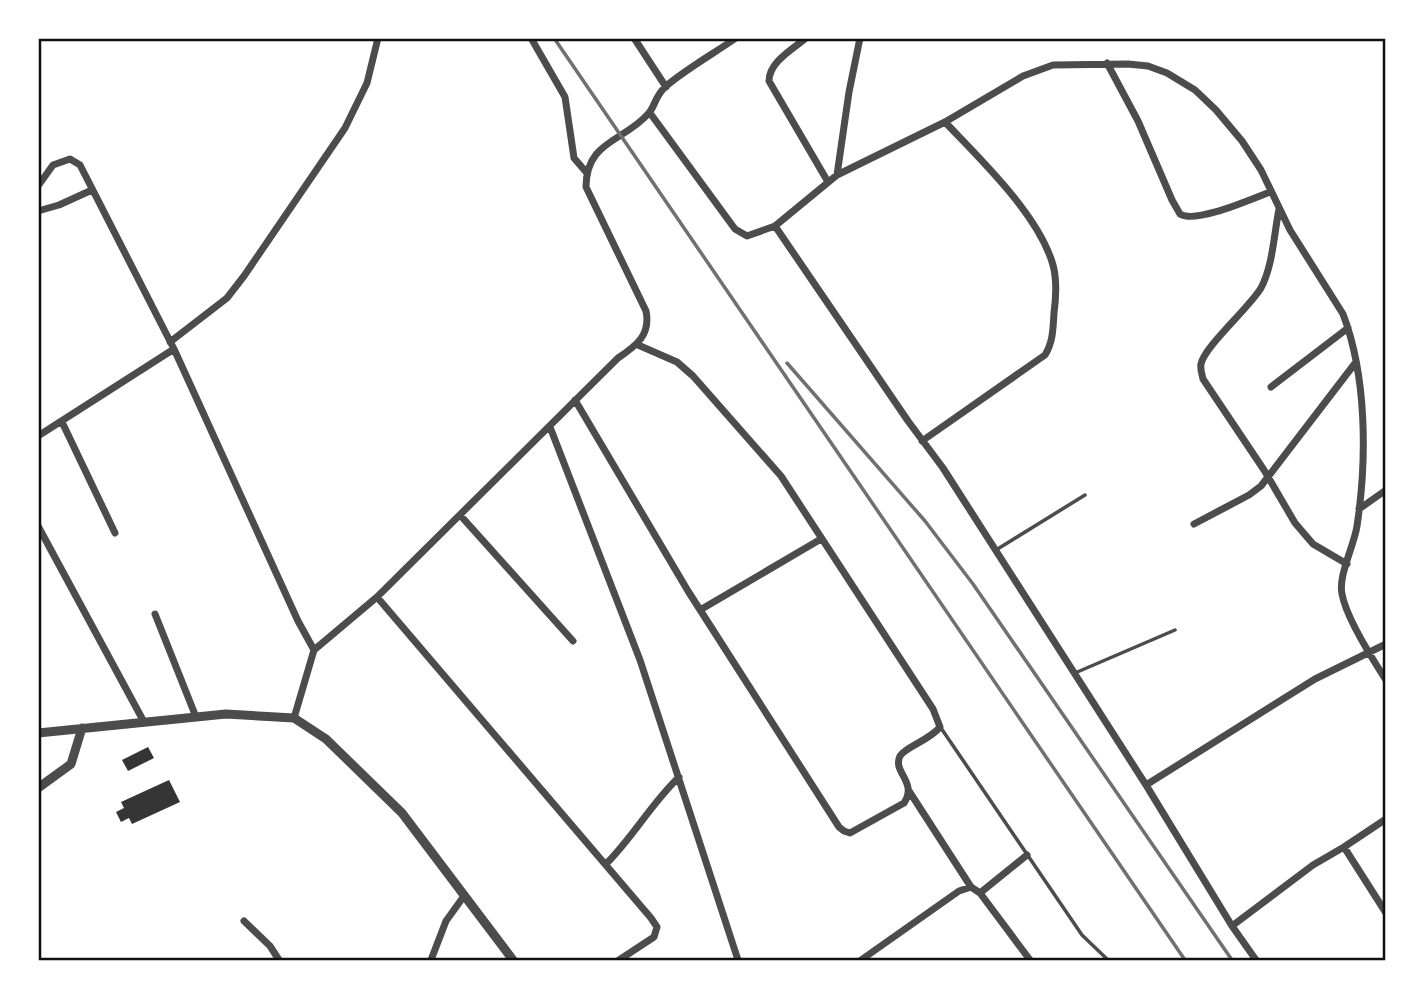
<svg xmlns="http://www.w3.org/2000/svg" width="1424" height="999" viewBox="0 0 1424 999" font-family="'Alegreya Sans',sans-serif">
	<style>
		.building { fill: #353535 }
		.lines { fill: none; stroke-linecap: round; stroke-linejoin: round }
		.service { stroke: #4c4c4c; stroke-width: 3.5 }
		.minor { stroke: #4c4c4c; stroke-width: 7 }
		.tertiary { stroke: #4c4c4c; stroke-width: 9 }
		.rail { stroke: #707070; stroke-width: 3.5 }
		.neatline { fill: none; stroke: #111; stroke-width: 2.5 }
	</style>
	<rect width="100%" height="100%" fill="#fff"/>
	<path class="building" d="M148,747L154,758L128,771L122,760Z
		M169,780L180,802L132,824L129,818L121,822L116,812L124,808L121,802Z"/>
	<g class="lines">
		<path class="service" d="M996,550L1085,495
			M1075,673L1175,630
			M941,728L1082,935L1108,960"/>
		<path class="minor" d="M531,38L565,97L574,158L586,172
			M634,38L666,87
			M806,38C793,49 769,62 769,81L828,182
			M1107,63L1138,121L1172,200L1180,214C1196,224 1251,199 1270,192
			M650,113L735,229L747,236L775,226L837,175L945,122L1023,76L1053,65L1128,64L1148,66L1167,73L1195,90L1216,110L1242,141L1261,170L1290,230L1343,314C1367,377 1367,460 1357,526C1354,546 1338,576 1342,594C1346,617 1373,660 1386,680
			M837,175L849,92L860,38
			M38,186L53,165L70,159L80,165L174,349L298,621L314,650
			M1279,209C1274,234 1273,265 1261,288C1249,308 1204,347 1201,364C1200,369 1202,374 1203,379L1264,470L1295,523L1313,544L1347,564
			M38,211L59,205L92,190
			M775,226L908,421L943,468L1146,785L1232,926L1256,960
			M170,342L227,298L244,276L345,128L367,83L378,38
			M1271,387L1348,328
			M575,400L688,591L839,827L844,831L850,833L904,803C918,782 892,772 900,756C905,747 930,740 940,727L933,709L781,476L693,376L677,362L638,345
			M62,422L115,533
			M550,427L640,660L738,960
			M38,436L174,349
			M922,441L1045,355C1053,342 1053,329 1054,313C1056,298 1057,280 1053,265C1039,215 980,159 945,122
			M1359,509L1386,490
			M460,515L573,641
			M1194,524L1249,495L1261,486L1356,362
			M38,526L144,722
			M377,597L651,918L657,927L654,937L619,960
			M700,610L821,539
			M155,614L196,717
			M294,718L314,650L377,597L618,358C636,346 651,335 646,311L586,187C586,141 623,142 648,114C655,107 654,98 665,87C686,69 713,54 736,38
			M1146,785L1315,679L1386,644
			M909,791L971,887
			M1344,847L1386,913
			M606,864C633,837 651,804 679,777
			M980,893L1027,855
			M244,921L270,946L279,960
			M1232,926L1313,865L1344,847L1386,819
			M431,960L446,921L464,896
			M861,960L959,891L971,887L980,893L1030,960"/>
		<path class="tertiary" d="M38,733L226,714L294,718L326,739L402,813L513,960
			M38,788L71,764L82,728"/>
		<path class="rail" d="M554,38L1185,960
			M787,363L925,521L973,584L1232,960"/>
	</g>
	<rect width="1424" height="999" fill="none" stroke="#ffffff" stroke-width="80"/>
	<rect x="40" y="40" width="1344" height="919" class="neatline"/>
</svg>
